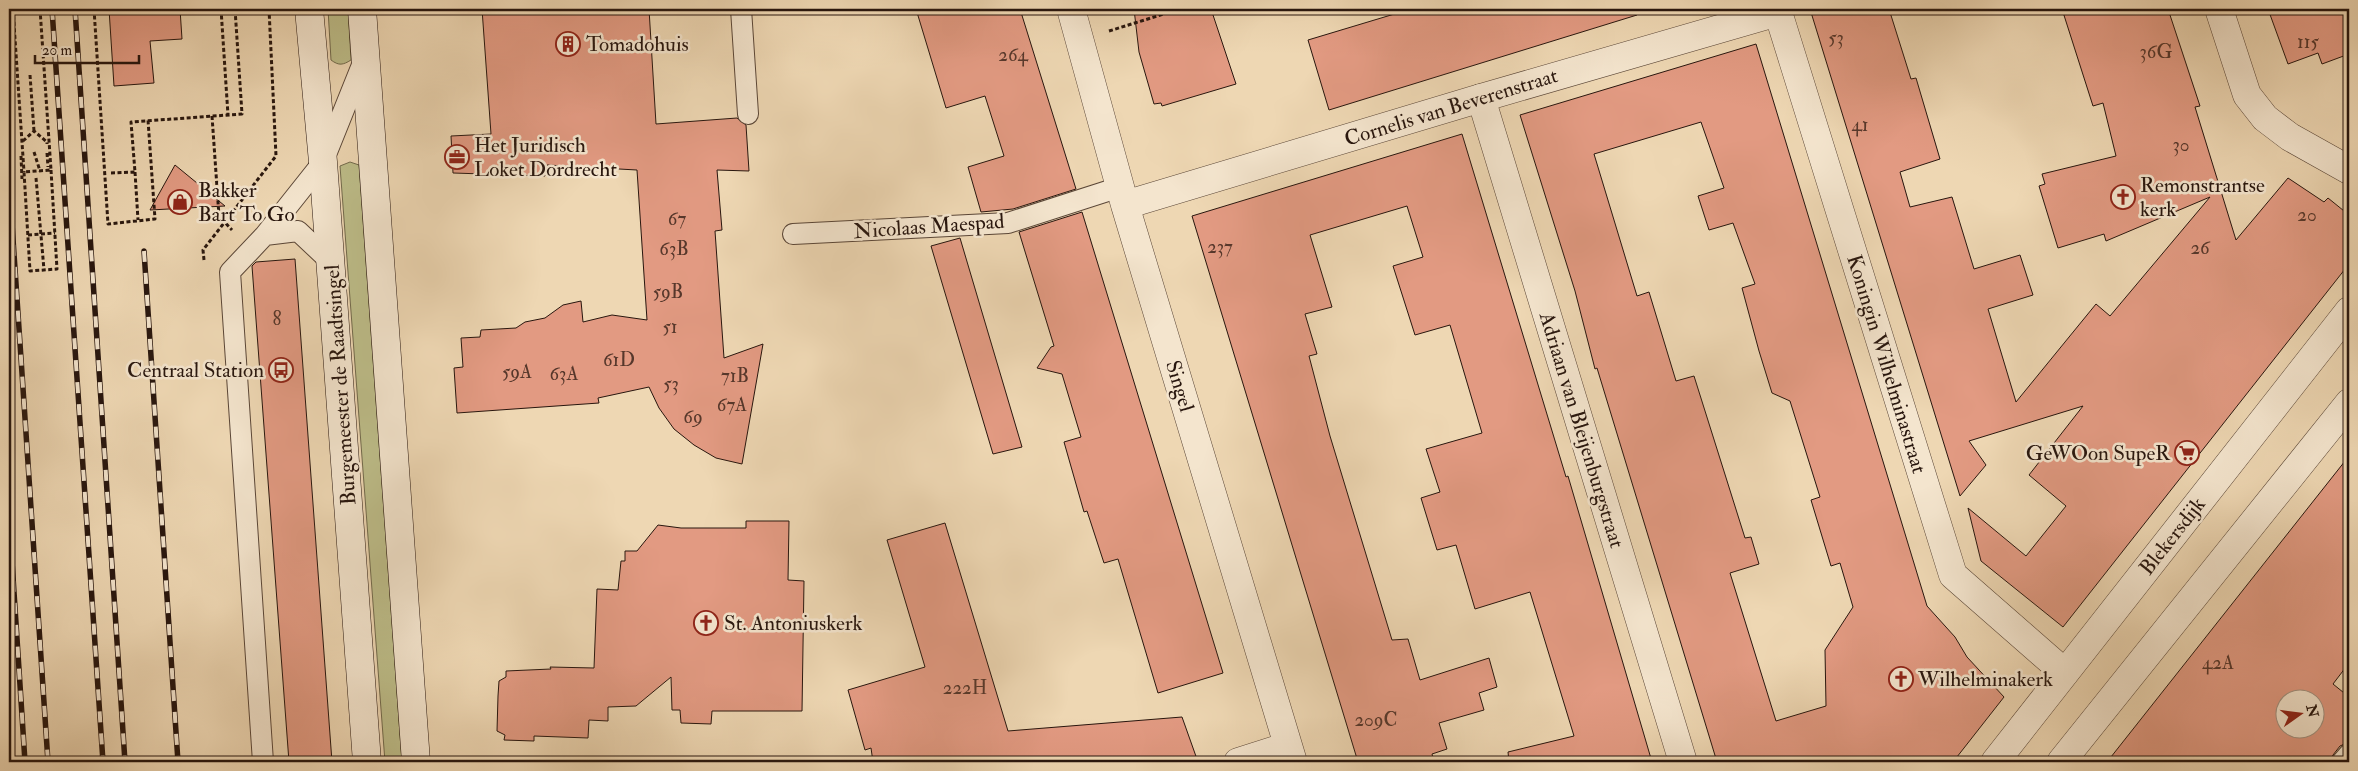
<svg xmlns="http://www.w3.org/2000/svg" width="2358" height="771" viewBox="0 0 2358 771" font-family="'IM FELL Double Pica',serif">
	<style>
		.green { fill: #bdbd89; stroke: #726a4c }
		.building { fill: #e29a82; stroke: #28160e; fill-rule: evenodd }
		.lines { fill: none; stroke-linecap: round; stroke-linejoin: round }
		.service-casing { stroke: #5a4637; stroke-width: 22 }
		.pedestrian-casing { stroke: #5a4637; stroke-width: 29 }
		.minor-casing { stroke: #5a4637; stroke-width: 29 }
		.secondary-casing { stroke: #28160e; stroke-width: 29 }
		.path { stroke: #28160e; stroke-width: 3; stroke-dasharray: 4 2.5; stroke-linecap: butt }
		.service { stroke: #f4e5ce; stroke-width: 20 }
		.pedestrian { stroke: #f4e5ce; stroke-width: 28 }
		.minor { stroke: #f4e5ce; stroke-width: 28 }
		.secondary { stroke: #f4e5ce; stroke-width: 28 }
		.rail-casing { stroke: #28160e; stroke-width: 5.5 }
		.rail { stroke: #f4e5ce; stroke-width: 4; stroke-dasharray: 11; stroke-linecap: butt }
		.labels { text-anchor: middle; stroke-width: 5; stroke-linejoin: round; paint-order: stroke }
		.number-label { font-size: 19px; fill: #56372b }
		.poi-label { font-size: 21px; fill: #28160e; stroke: #f4e5ce; text-anchor: start }
		.street-label { font-size: 21px; fill: #28160e; stroke: #f4e5ce }
	</style>
	<rect width="100%" height="100%" fill="#eed7b3"/>
	<filter id="stains"><feTurbulence type="fractalNoise" baseFrequency=".004" numOctaves="4"/><feColorMatrix values="0 0 0 0 .2 0 0 0 0 .09 0 0 0 0 .02 0 0 0 .5 -.17"/></filter>
	<radialGradient id="worn" r=".72"><stop offset=".6" stop-color="#630" stop-opacity="0"/><stop offset="1" stop-color="#630" stop-opacity=".3"/></radialGradient>
	<path class="green" d="M328,9H348L351,60C343,65 339,66 331,60Z
		M350,162L359,165L402,762H385L340,166Z"/>
	<path class="building" d="M109,9H180L182,39L150,41L154,83L114,86Z
		M482,9H649L656,124L737,118L746,125L749,171L717,170L722,230L715,231L724,358L763,344L742,464L716,458L694,445L674,429L659,408L649,387L598,398L599,403L457,413L454,368L463,367L461,338L480,337L481,330L516,328L525,322L545,318L563,305L581,301L583,322L612,315L647,320L637,170L547,165L545,176L453,173L451,136L491,134Z
		M916,9H1020L1076,189L1013,209L981,212L968,167L1004,156L985,96L946,108Z
		M1134,9H1211L1236,84L1162,106L1161,103L1154,104L1139,52Z
		M1411,9H1636L1637,15L1329,110L1308,40Z
		M1810,9H1889L1911,79L1916,78L1940,159L1900,172L1910,207L1952,197L1974,269L2020,255L2033,295L1988,309L2016,402L2096,304L2110,316L2210,197L2106,241L2104,234L2058,248L2039,186L2045,184L2042,174L2116,156L2103,103L2093,106L2062,9H2168L2200,106L2195,107L2236,240L2288,178L2324,202L2328,198L2349,215V264L2063,627L1981,561L1968,508L2026,556L2066,506L2029,475L2083,406L1969,441L1986,465L1960,496Z
		M2268,9H2349V54L2322,64L2318,53L2288,64Z
		M1756,44L1927,606L1955,637L1967,657L2004,697L1953,762H1717L1597,368L1595,369L1575,291L1520,115ZM1701,122L1724,188L1698,196L1709,230L1733,223L1755,284L1742,288L1759,351L1772,393L1790,401L1820,497L1811,500L1831,566L1840,563L1853,607L1825,650L1826,706L1776,721L1730,573L1759,564L1751,537L1745,538L1694,376L1676,381L1649,292L1637,296L1594,154Z
		M1462,134L1566,477L1568,476L1652,762H1509L1508,752L1574,736L1530,592L1475,609L1456,545L1437,550L1421,498L1440,492L1426,449L1482,433L1450,325L1415,335L1393,266L1423,257L1407,206L1310,235L1332,307L1305,314L1317,354L1309,356L1330,436L1392,640L1408,639L1420,680L1489,658L1497,687L1479,693L1484,710L1439,723L1447,749L1432,754L1434,762H1358L1192,216Z
		M175,165L225,206L150,210Z
		M1082,212L1223,673L1158,693L1118,559L1104,563L1087,511L1084,512L1064,442L1081,437L1062,374L1037,368L1051,347L1054,346L1019,232Z
		M960,238L1022,447L993,454L931,246Z
		M295,259L332,762H289L252,266L256,262Z
		M2349,456V663L2333,684L2349,697V742L2340,746L2333,755L2330,762H2107ZM2286,698H2316V728H2286Z
		M746,521H789L788,580L804,581L802,711H712L711,724L681,723L680,710H672L671,677L636,706L608,707V721L589,720L588,738L534,736V741L504,740L505,735L497,731L498,696L499,681L506,677V671L551,669L550,667L594,668L597,589L618,590L621,561H625V551H637L658,525L681,528H746Z
		M945,523L1008,731L1182,717L1198,762H873L871,748L865,750L848,690L925,667L887,540Z"/>
	<g class="lines">
		<defs>
			<path id="service" d="M741,9L748,114
				M793,234L1008,223L1120,187
				M265,235L298,231L331,262
				M263,762L230,272L265,235L323,162L364,60
				M2342,762L2349,754"/>
			<path id="pedestrian" d="M1481,98L1778,12"/>
			<path id="minor" d="M1071,9L1125,205L1293,762
				M2219,9L2247,95L2265,118L2290,137L2349,170
				M1778,12L1953,575L2065,673
				M1125,205L1481,98L1683,762
				M1238,762L1288,746
				M1995,762L2349,311
				M2061,762L2349,403"/>
			<path id="secondary" d="M309,9L323,162L367,762
				M362,9L416,762"/>
		</defs>
		<use href="#service" class="service-casing"/>
		<use href="#pedestrian" class="pedestrian-casing"/>
		<use href="#minor" class="minor-casing"/>
		<use href="#secondary" class="secondary-casing"/>
		<path class="path" d="M13,9L24,172
			M40,9L51,170
			M94,9L108,224L155,219L148,120
			M221,9L228,115
			M1109,31L1180,9
			M30,75L34,131
			M212,116L219,216L232,230
			M23,141L34,131L47,142V144
			M34,152L40,171
			M47,153L48,167
			M21,156L22,179
			M51,170L57,269L30,271L24,172Z
			M135,172L138,220
			M111,173L135,172L131,122L242,114L235,9
			M36,178L44,270
			M28,235L55,233
			M204,260L203,250L276,156L269,9"/>
		<use href="#service" class="service"/>
		<use href="#pedestrian" class="pedestrian"/>
		<use href="#minor" class="minor"/>
		<use href="#secondary" class="secondary"/>
		<defs>
			<path id="rail" d="M52,9L103,762
				M75,9L125,762
				M9,179L48,762
				M144,251L178,762
				M9,515L25,762"/>
		</defs>
		<use href="#rail" class="rail-casing"/>
		<use href="#rail" class="rail"/>
	</g>
	<defs>
		<symbol id="building-ring" viewBox="-11 -11 22 22"><circle r="9.5" fill="#f4e5ce" stroke="#8f2418" stroke-width="1.5"/><path d="M-4-6H4V6H1V3H-1V6H-4ZM-2.5-4.3h1.7v1.8h-1.7ZM.8-4.3h1.7v1.8H.8ZM-2.5-1h1.7V.8h-1.7ZM.8-1h1.7V.8H.8Z" fill="#8f2418"/></symbol>
		<symbol id="office-ring" viewBox="-11 -11 22 22"><circle r="9.5" fill="#f4e5ce" stroke="#8f2418" stroke-width="1.5"/><path d="M-6-3h4V-5.5h4V-3h4V5H-6ZM-1-4.5V-3h2v-1.5ZM-6 0V1H6V0Z" fill="#8f2418"/></symbol>
		<symbol id="church-ring" viewBox="-11 -11 22 22"><circle r="9.5" fill="#f4e5ce" stroke="#8f2418" stroke-width="1.5"/><path d="M-1.2-6h2.4v3.5h3.3v2.4h-3.3V6h-2.4V-.1h-3.3v-2.4h3.3Z" fill="#8f2418"/></symbol>
		<symbol id="shop-ring" viewBox="-11 -11 22 22"><circle r="9.5" fill="#f4e5ce" stroke="#8f2418" stroke-width="1.5"/><path d="M-5-2.5h2.3a2.7 3.5 0 0 1 5.4 0H5L5.5 6h-11ZM-1.5-2.5h3a1.5 2.3 0 0 0-3 0Z" fill="#8f2418"/></symbol>
		<symbol id="bus-ring" viewBox="-11 -11 22 22"><circle r="9.5" fill="#f4e5ce" stroke="#8f2418" stroke-width="1.5"/><path d="M-5-6H5V4H4V6H2V4H-2V6H-4V4H-5ZM-3.5-4V0h7V-4ZM-3.5 1.2v1.5H-2V1.2ZM2 1.2v1.5H3.5V1.2Z" fill="#8f2418"/></symbol>
		<symbol id="supermarket-ring" viewBox="-11 -11 22 22"><circle r="9.5" fill="#f4e5ce" stroke="#8f2418" stroke-width="1.5"/><path d="M-6-5.5h2.5l.6 2H6L4.5 2H-2.5L-4.4-4H-6ZM-1.5 3.2a1.3 1.3 0 1 0 .1 0ZM3 3.2a1.3 1.3 0 1 0 .1 0Z" fill="#8f2418"/></symbol>
	</defs>
	<g fill-rule="evenodd">
		<use href="#building-ring" x="554" y="30" width="28" height="28"/>
		<use href="#office-ring" x="443" y="143" width="28" height="28"/>
		<use href="#church-ring" x="2109" y="183" width="28" height="28"/>
		<use href="#shop-ring" x="166" y="188" width="28" height="28"/>
		<use href="#bus-ring" x="267" y="356" width="28" height="28"/>
		<use href="#supermarket-ring" x="2173" y="439" width="28" height="28"/>
		<use href="#church-ring" x="692" y="609" width="28" height="28"/>
		<use href="#church-ring" x="1887" y="665" width="28" height="28"/>
	</g>
	<g class="labels">
		<g class="number-label">
			<text x="1836" y="44">53</text>
			<text x="2308" y="48">115</text>
			<text x="2156" y="58">36G</text>
			<text x="1013" y="61">264</text>
			<text x="1860" y="131">41</text>
			<text x="2181" y="151">30</text>
			<text x="2307" y="221">20</text>
			<text x="677" y="225">67</text>
			<text x="1220" y="253">237</text>
			<text x="2200" y="254">26</text>
			<text x="674" y="255">63B</text>
			<text x="668" y="298">59B</text>
			<text x="277" y="325">8</text>
			<text x="670" y="333">51</text>
			<text x="619" y="366">61D</text>
			<text x="517" y="378">59A</text>
			<text x="564" y="380">63A</text>
			<text x="735" y="382">71B</text>
			<text x="671" y="390">53</text>
			<text x="732" y="411">67A</text>
			<text x="693" y="423">69</text>
			<text x="2218" y="669">42A</text>
			<text x="965" y="694">222H</text>
			<text x="1376" y="726">209C</text>
		</g>
		<g class="poi-label">
			<text x="586" y="51">Tomadohuis</text>
			<text x="474" y="152">Het Juridisch<tspan x="474" dy="24">Loket Dordrecht</tspan></text>
			<text x="2140" y="192">Remonstrantse<tspan x="2140" dy="24">kerk</tspan></text>
			<text x="198" y="197">Bakker<tspan x="198" dy="24">Bart To Go</tspan></text>
			<text x="264" y="377" text-anchor="end">Centraal Station</text>
			<text x="2170" y="460" text-anchor="end">GeWOon SupeR</text>
			<text x="724" y="630">St. Antoniuskerk</text>
			<text x="1918" y="686">Wilhelminakerk</text>
		</g>
		<g class="street-label">
			<text transform="translate(1451 107) rotate(-17)" y="7">Cornelis van Beverenstraat</text>
			<text transform="translate(929 226) rotate(-4)" y="7">Nicolaas Maespad</text>
			<text transform="translate(1887 364) rotate(73)" y="7">Koningin Wilhelminastraat</text>
			<text transform="translate(340 385) rotate(-94)" y="7">Burgemeester de Raadtsingel</text>
			<text transform="translate(1180 386) rotate(73)" y="7">Singel</text>
			<text transform="translate(1582 430) rotate(73)" y="7">Adriaan van Bleijenburgstraat</text>
			<text transform="translate(2172 536) rotate(-52)" y="7">Blekersdijk</text>
		</g>
	</g>
	<rect width="2358" height="771" fill="none" stroke="#eed7b3" stroke-width="30"/>
	<rect x="10" y="10" width="2338" height="751" fill="none" stroke="#28160e" stroke-width="2.5"/>
	<rect x="15" y="15" width="2328" height="741" fill="none" stroke="#28160e"/>
	<g transform="translate(2300 714) rotate(76)"><circle r="24" fill="#f4e5ce" stroke="#a29281"/>
	<path d="M0-4L9 19L0 12L-9 19Z" fill="#8f2418"/>
	<text y="-8" font-size="14" font-weight="bold" text-anchor="middle" fill="#28160e">N</text>
	</g>
	<path d="M35 55v8h104v-8" fill="none" stroke="#28160e" stroke-width="2.5"/>
	<text x="42" y="55" font-size="15" fill="#28160e" stroke="#f4e5ce" stroke-width="4" paint-order="stroke">20 m</text>
	<rect width="100%" height="100%" filter="url(#stains)"/>
	<rect width="100%" height="100%" fill="url(#worn)"/>
</svg>
